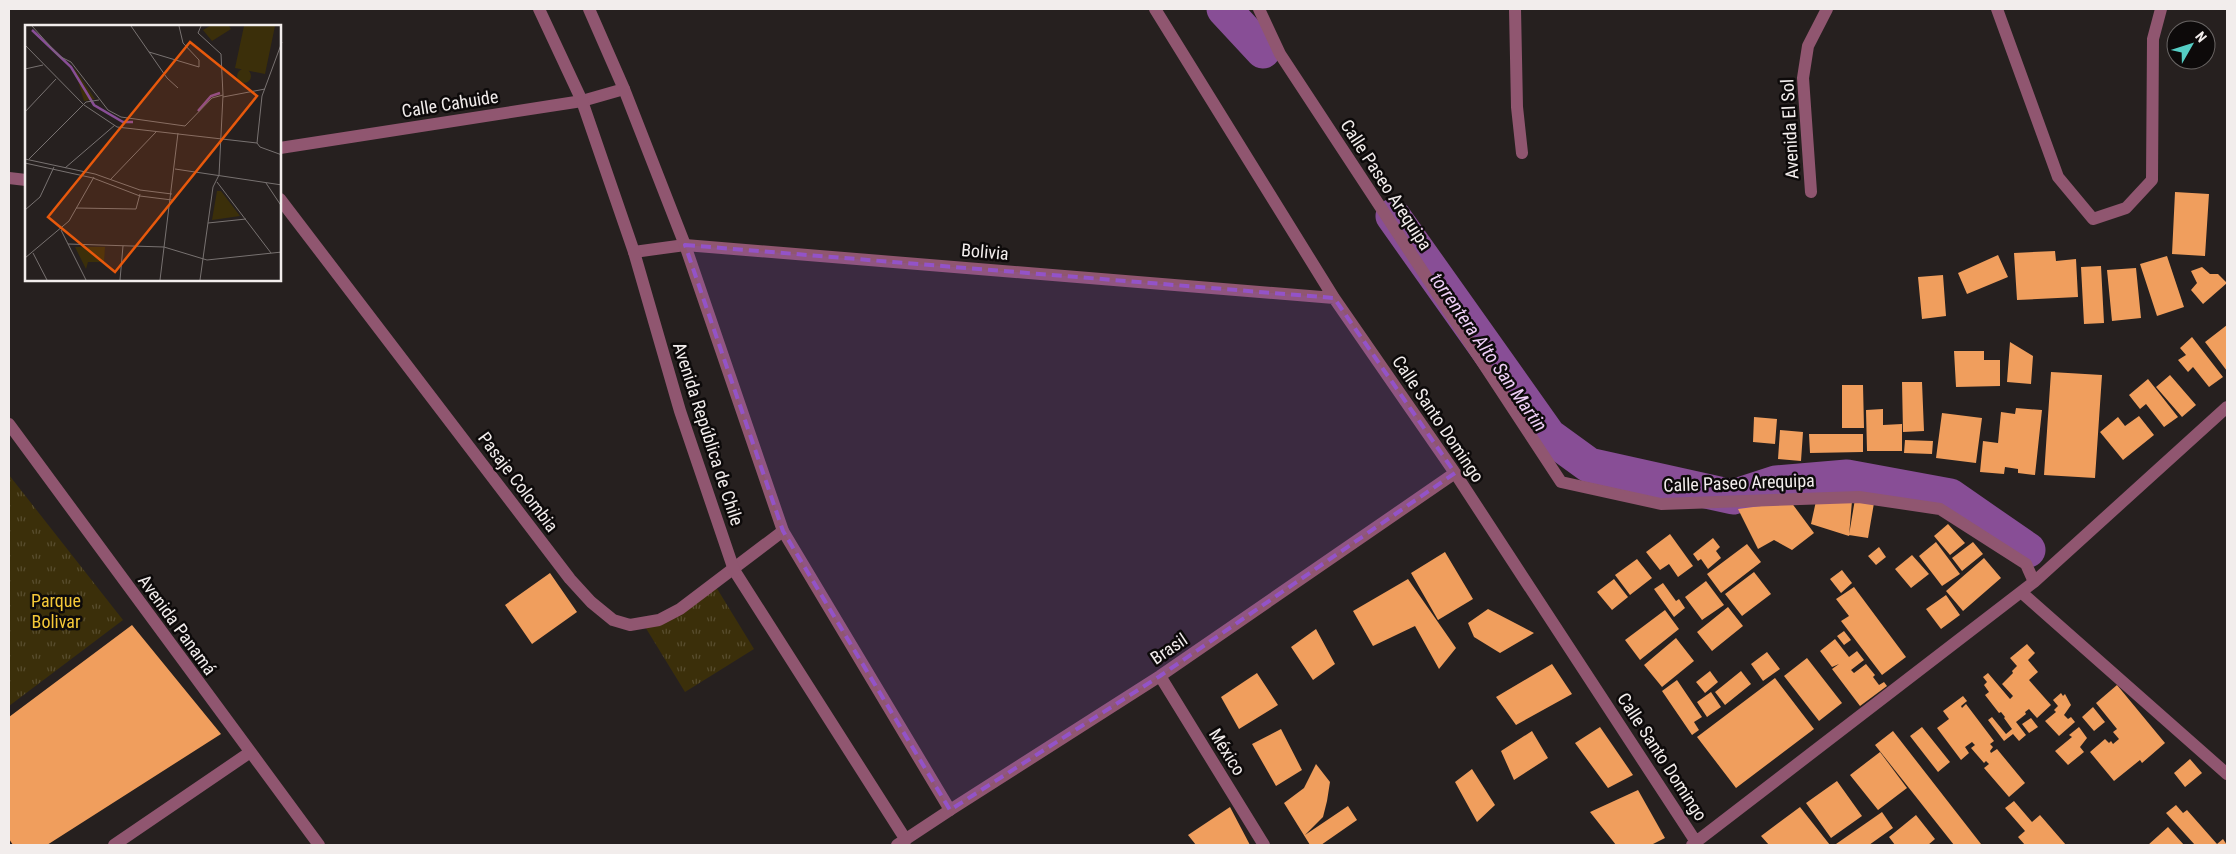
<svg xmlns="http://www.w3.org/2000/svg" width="2236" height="854" viewBox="0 0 2236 854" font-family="'Roboto Condensed',sans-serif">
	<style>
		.grass { fill: url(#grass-tufts) }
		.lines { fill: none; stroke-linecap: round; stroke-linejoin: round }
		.canal { stroke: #884e96; stroke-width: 35 }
		.building { fill: #f09e5d }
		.pedestrian { stroke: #905670; stroke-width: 12 }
		.minor { stroke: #905670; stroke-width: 12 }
		.tertiary { stroke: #905670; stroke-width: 12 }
		.marked { fill: #9353c8; fill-opacity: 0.2; stroke: #9353c8; stroke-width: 4; stroke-dasharray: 10 6; stroke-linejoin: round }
		.labels { text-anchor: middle; stroke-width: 5; stroke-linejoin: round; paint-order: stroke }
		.street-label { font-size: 18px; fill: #f2edec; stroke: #0d0a0a }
		.park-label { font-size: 18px; fill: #f4c838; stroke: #0d0a0a }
		.water-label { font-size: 19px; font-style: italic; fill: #efcff7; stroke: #0d0a0a }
		.inset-river { fill: none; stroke: #884e96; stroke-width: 2.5 }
		.inset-road { fill: none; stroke: #787271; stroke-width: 1 }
		.view { fill: #e8590c; fill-opacity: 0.15; stroke: #e8590c; stroke-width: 2.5 }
		.inset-edge { fill: none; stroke: #f2edec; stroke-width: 2.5 }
	</style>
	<defs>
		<pattern id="grass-tufts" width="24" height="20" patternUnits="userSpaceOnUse" patternTransform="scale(1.25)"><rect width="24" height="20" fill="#3b2f0a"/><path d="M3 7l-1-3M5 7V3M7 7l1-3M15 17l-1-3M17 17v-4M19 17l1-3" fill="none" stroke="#584d2e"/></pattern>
	</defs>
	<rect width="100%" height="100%" fill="#26201f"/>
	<path class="grass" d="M9,475L123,620L9,706Z
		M713,582L754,649L685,692L644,625Z"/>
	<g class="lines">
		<path class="canal" d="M1224,9L1263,51
			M1393,216L1549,436L1589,465L1733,497L1776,483L1847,477L1950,496L2028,550"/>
	</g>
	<path class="building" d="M2175,192L2209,194L2205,256L2172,254Z
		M2055,251L2056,261L2076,259L2078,297L2017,300L2014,253Z
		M1998,255L2008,277L1967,294L1958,273Z
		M2167,256L2184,307L2157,316L2140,264Z
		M2101,266L2104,323L2084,324L2081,267Z
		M2202,267L2210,274H2218L2227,283L2203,304L2191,290L2197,283L2191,271Z
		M2136,268L2141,318L2112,321L2107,270Z
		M1943,275L1946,316L1922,319L1918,277Z
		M2227,325V371L2205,342Z
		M2192,337L2223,377L2209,387L2193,367L2188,372L2178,360L2186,355L2180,348Z
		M2010,342L2033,356L2031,384L2007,382Z
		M1954,351H1984V360H2000V386L1956,387Z
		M2051,372L2102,375L2095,478L2044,475Z
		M2170,375L2196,405L2182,417L2156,387Z
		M2148,379L2178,417L2164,427L2146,404L2140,409L2129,395Z
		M1902,382H1922L1924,431L1903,432Z
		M1842,385H1863L1864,428H1842Z
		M2016,408L2042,410L2035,475L2018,473V469L2005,467L2004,474L1980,472L1983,441L1998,443L2001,412L2015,414Z
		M1883,409V425L1902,424V451H1867L1866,410Z
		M1942,413L1982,418L1976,463L1936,458Z
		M2139,416L2154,435L2123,460L2100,432L2118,417L2125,426Z
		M1754,417L1777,419L1775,444L1753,442Z
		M1780,430L1803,432L1801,461L1778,459Z
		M1809,434H1863V452L1810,453Z
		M1905,440L1933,441L1932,454L1904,453Z
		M1855,499L1874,503L1868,538L1849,535Z
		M1816,501H1852L1849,536L1811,524Z
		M1791,502L1814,533L1792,550L1774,540L1758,549L1738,509Z
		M1948,524L1965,543L1950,555L1934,536Z
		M1670,534L1693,566L1678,577L1669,564L1660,570L1646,552Z
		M1713,538L1720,547L1716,551L1721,558L1708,569L1701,559L1698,561L1693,554Z
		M1936,542L1960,574L1942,586L1919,556Z
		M1973,542L1983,554L1962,571L1952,558Z
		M1747,544L1761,562L1721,593L1707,574Z
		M1879,547L1886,557L1876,565L1868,556Z
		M1445,552L1473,599L1438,620L1411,573Z
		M1912,555L1929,574L1911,588L1895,569Z
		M1984,558L2001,578L1963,611L1946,591Z
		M1637,559L1652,578L1630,595L1615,575Z
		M1842,570L1852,583L1841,593L1830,579Z
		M1754,572L1771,594L1742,616L1725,594Z
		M550,573L577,612L532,644L505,605Z
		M1408,579L1456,648L1439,669L1415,626L1373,646L1353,611Z
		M1614,579L1628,597L1612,610L1597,592Z
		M1706,581L1724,605L1702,620L1685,597Z
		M1663,583L1676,601L1679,599L1685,608L1674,617L1654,589Z
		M1854,587L1906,657L1882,675L1841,621L1849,616L1836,599Z
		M1946,595L1960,615L1941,629L1926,609Z
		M1728,607L1743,626L1712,651L1697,632Z
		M1488,609L1534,633L1500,653L1474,637L1468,623Z
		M1665,610L1679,629L1640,660L1625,640Z
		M132,625L221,734L47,845H13L9,839V717Z
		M1316,629L1335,664L1313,680L1291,647Z
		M1844,631L1851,640L1844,645L1837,636Z
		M1676,638L1694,661L1662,687L1644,665Z
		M1835,639L1849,657L1857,651L1864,660L1851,670L1854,673L1866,664L1875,675L1873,677L1879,685L1884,682L1887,686L1860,706L1832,669L1839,664L1832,667L1820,651Z
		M2027,644L2035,653L2028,660L2038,672L2029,680L2051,705L2037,718L2029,709L2025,712L2026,714L2016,722L2026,735L2019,741L2013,734L2004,741L1988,720L1992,717L2006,734L2012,729L2004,718L2005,717L2001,712L1999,713L1985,695L1989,692L1984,685L1987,682L1983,677L1988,673L2010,699L2013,696L2002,684L2013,673L2012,671L2017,666L2010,658Z
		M1767,652L1780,669L1763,681L1751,664Z
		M1807,658L1842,703L1819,721L1784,676Z
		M1552,664L1572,694L1516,725L1496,697Z
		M1710,671L1718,682L1705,693L1696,682Z
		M1741,671L1751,684L1725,705L1715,692Z
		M1257,673L1278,705L1239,729L1221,697Z
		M1775,678L1814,729L1736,788L1697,737Z
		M1677,680L1702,717L1694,722L1699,730L1692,735L1662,691Z
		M2117,685L2165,743L2142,763L2140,760L2114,781L2090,752L2105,739L2109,743L2111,741L2113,744L2119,739L2113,732L2117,729L2096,703Z
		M1711,692L1721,707L1707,717L1697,702Z
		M2061,693L2063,696L2065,694L2071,705L2064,715L2068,719L2071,717L2075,722L2059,736L2045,721L2056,712L2054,710L2058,706L2053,700Z
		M1963,696L1967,701L1961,706L1962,708L1966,704L1994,741L1990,744L1993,747L1990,751L1991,753L1997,749L2025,783L2009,797L1984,768L1989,764L1986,761L1984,763L1971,748L1975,745L1972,742L1965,747L1969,753L1961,760L1937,728L1949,719L1943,711Z
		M2093,707L2105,722L2094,731L2082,717Z
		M2031,718L2038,727L2029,733L2022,724Z
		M1600,727L1633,775L1608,788L1575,743Z
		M1922,727L1950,762L1938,772L1910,736Z
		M2079,727L2087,738L2080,747L2084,752L2068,765L2055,751L2072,737L2069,735Z
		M1281,729L1302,770L1276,786L1252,744Z
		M1532,731L1548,758L1514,780L1501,751Z
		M1893,731L1981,844L1954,845L1875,745Z
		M1880,752L1907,788L1878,810L1850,775Z
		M2190,759L2202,773L2185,787L2174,773Z
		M1316,764L1330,782L1327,801L1323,817L1305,835L1348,806L1357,820L1321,845H1310L1284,803L1304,788Z
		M1472,769L1495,805L1477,822L1455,782Z
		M1837,781L1862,816L1831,838L1806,803Z
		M1638,790L1665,838L1651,845H1616L1590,812Z
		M2014,801L2032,822L2040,815L2066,845H2025L2018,837L2025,831L2005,808Z
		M2176,805L2183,813L2187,810L2217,844L2223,839L2227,845H2195L2166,813Z
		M1230,807L1250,845H1196L1188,835Z
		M1800,807L1830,845H1769L1761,836Z
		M1882,812L1893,828L1869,845H1837L1836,844Z
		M1916,815L1935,839L1928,845H1895L1889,837Z
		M2168,827L2184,845H2148Z"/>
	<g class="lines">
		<path class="pedestrian" d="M1515,9L1517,107L1522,153"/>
		<path class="minor" d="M1155,9L1334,298L1455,473L1698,845
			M1259,9L1280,54L1561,482L1661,504L1859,497L1940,509L2026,564L2034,582
			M1997,9L2058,177L2093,219L2126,208L2152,180L2153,39L2161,9
			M280,148L582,101L624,89
			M9,178L26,180
			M1811,192L1803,78L1808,46L1827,9
			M280,199L570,579L591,602L613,620L630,625L659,620L680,609L783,531
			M634,252L685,245L1334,298
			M9,424L319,845
			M2021,592L2227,774
			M1160,676L1264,845
			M950,810L1160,676L1455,473
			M114,845L249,753
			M1692,845L2034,582L2227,407"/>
		<path class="tertiary" d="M539,9L582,101L634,252L680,411L734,570L906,840
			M589,9L624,89L685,245L783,531L950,810L897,845"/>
	</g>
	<path class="marked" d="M685,245L1334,298L1455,473L1160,676L950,810L783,531Z"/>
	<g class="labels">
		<g class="street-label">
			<text transform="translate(450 104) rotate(-9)" y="6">Calle Cahuide</text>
			<text transform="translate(1790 129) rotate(-93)" y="6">Avenida El Sol</text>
			<text transform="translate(1386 185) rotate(57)" y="6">Calle Paseo Arequipa</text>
			<text transform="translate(985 252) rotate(5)" y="6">Bolivia</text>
			<text transform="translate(1438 419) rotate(56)" y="6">Calle Santo Domingo</text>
			<text transform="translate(708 434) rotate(72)" y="6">Avenida República de Chile</text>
			<text transform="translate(518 482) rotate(53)" y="6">Pasaje Colombia</text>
			<text transform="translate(1739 483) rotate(-2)" y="6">Calle Paseo Arequipa</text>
			<text transform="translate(177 625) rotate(54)" y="6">Avenida Panamá</text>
			<text transform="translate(1169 649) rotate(-34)" y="6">Brasil</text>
			<text transform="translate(1227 752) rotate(58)" y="6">México</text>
			<text transform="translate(1662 757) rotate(57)" y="6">Calle Santo Domingo</text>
		</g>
		<g class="park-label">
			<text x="56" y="607">Parque<tspan x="56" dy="21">Bolivar</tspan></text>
		</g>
		<g class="water-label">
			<text transform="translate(1489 352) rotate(55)" y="7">torrentera Alto San Martin</text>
		</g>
	</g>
	<g transform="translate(25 25)">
		<rect width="256" height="256" fill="#26201f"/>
		<path d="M49,43L70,74L59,76ZM192,166H196L215,191L187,195ZM50,222H80L79,237H63L61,244Z" fill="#3b2f0a"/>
		<path d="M185,1H204L206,4L187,16L178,5ZM219,1H250L240,49L210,43ZM212 51a7 7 0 1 1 14 0a7 7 0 1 1-14 0Z" fill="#3b2f0a"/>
		<path class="inset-river" d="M7,5L46,42L69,80L98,97H108M173,86L186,71L195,68"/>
		<path class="inset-road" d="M7,1L34,31L46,37L83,85L96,92L160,101L187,73L198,70M106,1L142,53L153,63M0,20L59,80L92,102L232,118L235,122L257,130M124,27L174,42V35L158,18L154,1M0,44L18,40M198,72L240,64M0,87L31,54M232,118L237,71L257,17M0,134L70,149L115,165L147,169M4,134L61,77L74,75M0,138L68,153L115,171L147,175M40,143L90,100M150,144L257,160M85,155L131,107M192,157L246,228M241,158L257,182M51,183L111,184L115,169M0,185L15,172L29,142M183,198L221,194M36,205L61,255M43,219L139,222L182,235L257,227M8,228L22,255M0,233L44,196L69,152M95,255L98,221M135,255L153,108M175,255L188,162L194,150L198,70L196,29L173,8L176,1"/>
		<path class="view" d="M165,17L232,71L90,247L23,192Z"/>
		<rect width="256" height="256" class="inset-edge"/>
	</g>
	<rect width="2236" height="854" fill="none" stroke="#f2edec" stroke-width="20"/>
	<g transform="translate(2191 45) rotate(51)"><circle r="24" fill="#0d0a0a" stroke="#696564"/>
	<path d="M0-4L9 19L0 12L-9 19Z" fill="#55cec5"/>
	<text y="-8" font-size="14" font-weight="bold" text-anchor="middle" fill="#f2edec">N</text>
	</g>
</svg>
